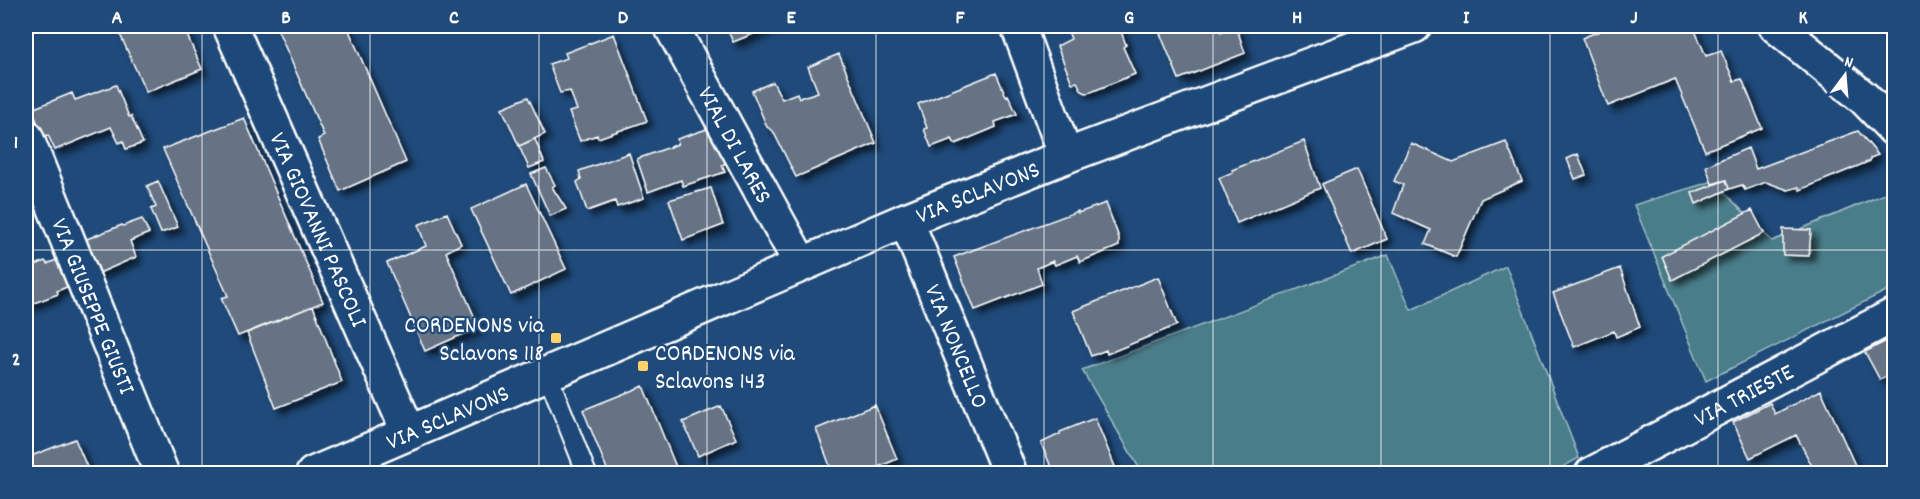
<svg xmlns="http://www.w3.org/2000/svg" width="1920" height="499" viewBox="0 0 1920 499" font-family="Dekko,sans-serif">
	<style>
		.green { fill: #497d8a; stroke: #a4bec4; stroke-width: 1.5 }
		.building { fill: #667385; stroke: #fff; stroke-width: 1.5; filter: url(#shadow) }
		.lines { fill: none; stroke-linecap: round; stroke-linejoin: round }
		.lane-casing { stroke: #fff; stroke-width: 22 }
		.street-casing { stroke: #fff; stroke-width: 38 }
		.secondary-casing { stroke: #fff; stroke-width: 38 }
		.lane { stroke: #1f4a7a; stroke-width: 18 }
		.street { stroke: #1f4a7a; stroke-width: 33 }
		.secondary { stroke: #1f4a7a; stroke-width: 33 }
		.grid { fill: none; stroke: #fff; stroke-width: 1.5; stroke-opacity: 0.55 }
		.poi-dot { fill: #ffd166; stroke: #1f4a7a; stroke-width: 2 }
		.labels { text-anchor: middle; stroke-width: 4.5; stroke-linejoin: round; paint-order: stroke }
		.street-label { font-size: 24px; fill: #fff; stroke: #1f4a7a }
		.poi-label { font-size: 24px; fill: #fff; stroke: #1f4a7a; text-anchor: end }
		.neatline { fill: none; stroke: #fff; stroke-width: 2 }
		.grid-label { font-size: 20px; text-anchor: middle; font-weight: bold; fill: #fff }
	</style>
	<defs>
		<filter id="shadow"><feDropShadow dx="5.5" dy="5.5" stdDeviation="3" flood-color="#0009"/></filter>
	</defs>
	<rect width="100%" height="100%" fill="#1f4a7a"/>
	<filter id="ink" filterUnits="userSpaceOnUse"><feTurbulence type="fractalNoise" baseFrequency=".0167" numOctaves="2"/><feDisplacementMap in="SourceGraphic" scale="12" xChannelSelector="R" yChannelSelector="G"/><feConvolveMatrix kernelMatrix="1 2 1 2 8 2 1 2 1" color-interpolation-filters="sRGB"/></filter>
	<g filter="url(#ink)">
		<path class="green" d="M1713,181L1772,241L1894,190V287L1706,381L1634,205Z
			M1388,255L1411,310L1506,266L1579,458L1550,474H1255L1254,470L1246,474L1142,473L1082,370Z"/>
		<path class="building" d="M134,26H183L202,69L146,92L119,32Z
			M276,26H347L406,162L340,191L318,139L324,136Z
			M726,26H773L733,42Z
			M1066,26H1119L1126,45L1123,47L1135,74L1091,92L1086,93L1082,91L1077,82L1072,83L1057,46L1071,39Z
			M1157,26H1219L1221,32L1236,26L1245,53L1179,79Z
			M1612,26H1693L1706,56L1721,51L1734,81L1742,79L1762,128L1705,151L1675,79L1608,106L1582,38Z
			M614,34L647,121L598,138L597,135L580,141L569,112L577,110L570,91L560,93L549,64L567,58L565,53Z
			M839,54L876,143L796,177L773,131L767,127L752,91L773,82L782,99L797,93L799,98L818,92L808,67Z
			M996,73L1006,96L1008,95L1017,114L995,122L996,127L955,144L952,139L931,147L924,129L927,128L918,104Z
			M116,85L129,117L131,116L143,143L126,149L123,141L119,143L111,127L55,150L48,135L43,136L32,109L72,93L75,100Z
			M528,97L545,134L519,146L502,108Z
			M244,118L323,302L238,336L221,298L228,296L163,149Z
			M707,129L726,163L722,165L725,172L683,186L681,180L648,192L637,159L678,144L677,139Z
			M1858,131L1878,155L1870,158V161L1800,190L1799,187L1788,190L1766,182L1745,190L1742,185L1729,189L1726,180L1712,184L1706,166L1748,148L1756,169Z
			M535,139L544,162L529,168L519,146Z
			M1304,141L1320,188L1237,223L1219,178L1233,172L1232,170Z
			M1506,142L1522,181L1481,199L1456,257L1425,244L1431,230L1393,213L1403,185L1394,181L1411,143L1453,162Z
			M629,153L644,198L617,207L615,201L587,211L577,182L581,179L579,171Z
			M1578,154L1586,175L1575,179L1567,159Z
			M546,168L555,185L552,187L566,209L550,216L531,174Z
			M1357,169L1387,239L1352,254L1322,184Z
			M1726,180L1729,189L1696,204L1692,193Z
			M158,181L178,227L161,233L151,209L156,207L147,186Z
			M526,184L566,269L511,295L471,209Z
			M711,188L723,225L683,240L669,200Z
			M1106,203L1119,238V246L1080,262L1077,256L1055,265L1053,261L1037,268L1042,284L975,310L954,257L1078,211V213Z
			M1752,210L1764,233L1672,280L1662,256Z
			M447,213L461,244L446,252L479,327L425,351L387,263L426,246L418,225Z
			M142,219L149,233L130,241L136,257L90,277L77,243L122,225L123,226Z
			M1783,229L1811,230L1809,256L1783,255Z
			M63,257L74,284L57,291L58,294L26,306V269L45,261L47,264Z
			M1620,268L1640,327L1616,337L1614,331L1574,347L1553,293Z
			M1158,277L1177,325L1107,354L1106,350L1091,356L1073,311Z
			M313,306L342,382L276,408L247,333Z
			M1894,337V372L1880,380L1865,352Z
			M643,386L676,467L659,474H609L583,410Z
			M1821,390L1859,474H1812L1815,472L1796,435L1750,458L1733,422L1770,403L1775,414Z
			M875,405L897,459L862,474H833L816,429Z
			M721,406L736,439L698,456L683,422Z
			M1095,418L1118,474H1054L1041,443L1060,434V432Z
			M75,439L90,474H26L28,471L26,458Z
			M707,467L709,474H690Z"/>
		<g class="lines">
			<defs>
				<path id="lane" d="M547,373L587,474"/>
				<g id="street">
					<path id="s1" d="M230,26L409,433"/>
					<path id="s2" d="M671,26L801,264"/>
					<path d="M1018,26L1066,156"/>
					<path d="M1776,26L1864,98L1894,129"/>
					<path id="s3" d="M26,137L162,474"/>
					<path id="s4" d="M906,220L1010,474"/>
					<path id="s5" d="M1592,474L1894,315"/>
				</g>
				<g id="secondary">
					<path id="s6" d="M313,474L906,220L1066,156L1414,26"/>
				</g>
			</defs>
			<use href="#lane" class="lane-casing"/>
			<use href="#street" class="street-casing"/>
			<use href="#secondary" class="secondary-casing"/>
			<use href="#lane" class="lane"/>
			<use href="#street" class="street"/>
			<use href="#secondary" class="secondary"/>
		</g>
	</g>
	<path class="grid" d="M202,26V474M370,26V474M539,26V474M707,26V474M876,26V474M1044,26V474M1213,26V474M1381,26V474M1550,26V474M1718,26V474M26,250H1894"/>
	<g class="poi-dot">
		<rect x="550" y="332" width="12" height="12" rx="3"/>
		<rect x="637" y="360" width="12" height="12" rx="3"/>
	</g>
	<g class="labels">
		<g class="street-label">
			<text dy="8" stroke="none"><textPath href="#s2" startOffset="135">VIAL DI LARES</textPath></text>
			<text dy="8" stroke="none"><textPath href="#s6" startOffset="722">VIA SCLAVONS</textPath></text>
			<text dy="8" stroke="none"><textPath href="#s1" startOffset="222">VIA GIOVANNI PASCOLI</textPath></text>
			<text dy="8" stroke="none"><textPath href="#s3" startOffset="182">VIA GIUSEPPE GIUSTI</textPath></text>
			<text dy="8" stroke="none"><textPath href="#s4" startOffset="136">VIA NONCELLO</textPath></text>
			<text dy="8" stroke="none"><textPath href="#s5" startOffset="171">VIA TRIESTE</textPath></text>
			<text dy="8" stroke="none"><textPath href="#s6" startOffset="146">VIA SCLAVONS</textPath></text>
		</g>
		<g class="poi-label">
			<text x="544" y="332">CORDENONS via<tspan x="544" dy="28">Sclavons 118</tspan></text>
			<text x="655" y="360" text-anchor="start">CORDENONS via<tspan x="655" dy="28">Sclavons 143</tspan></text>
		</g>
	</g>
	<rect width="1920" height="499" fill="none" stroke="#1f4a7a" stroke-width="66"/>
	<g transform="translate(1845 75) rotate(16)" stroke="#1f4a7a" stroke-width="4.5" paint-order="stroke">
	<path d="M0-4.5L10 22L0 15L-10 22Z" fill="#ffffff"/>
	<text y="-9" font-size="16" font-weight="bold" text-anchor="middle" fill="#ffffff">N</text>
	</g>
	<rect x="33" y="33" width="1854" height="433" class="neatline"/>
	<g class="grid-label">
		<text x="117" y="23">A</text>
		<text x="286" y="23">B</text>
		<text x="454" y="23">C</text>
		<text x="623" y="23">D</text>
		<text x="791" y="23">E</text>
		<text x="960" y="23">F</text>
		<text x="1129" y="23">G</text>
		<text x="1297" y="23">H</text>
		<text x="1466" y="23">I</text>
		<text x="1634" y="23">J</text>
		<text x="1803" y="23">K</text>
		<text x="16" y="148">1</text>
		<text x="16" y="365">2</text>
	</g>
</svg>
